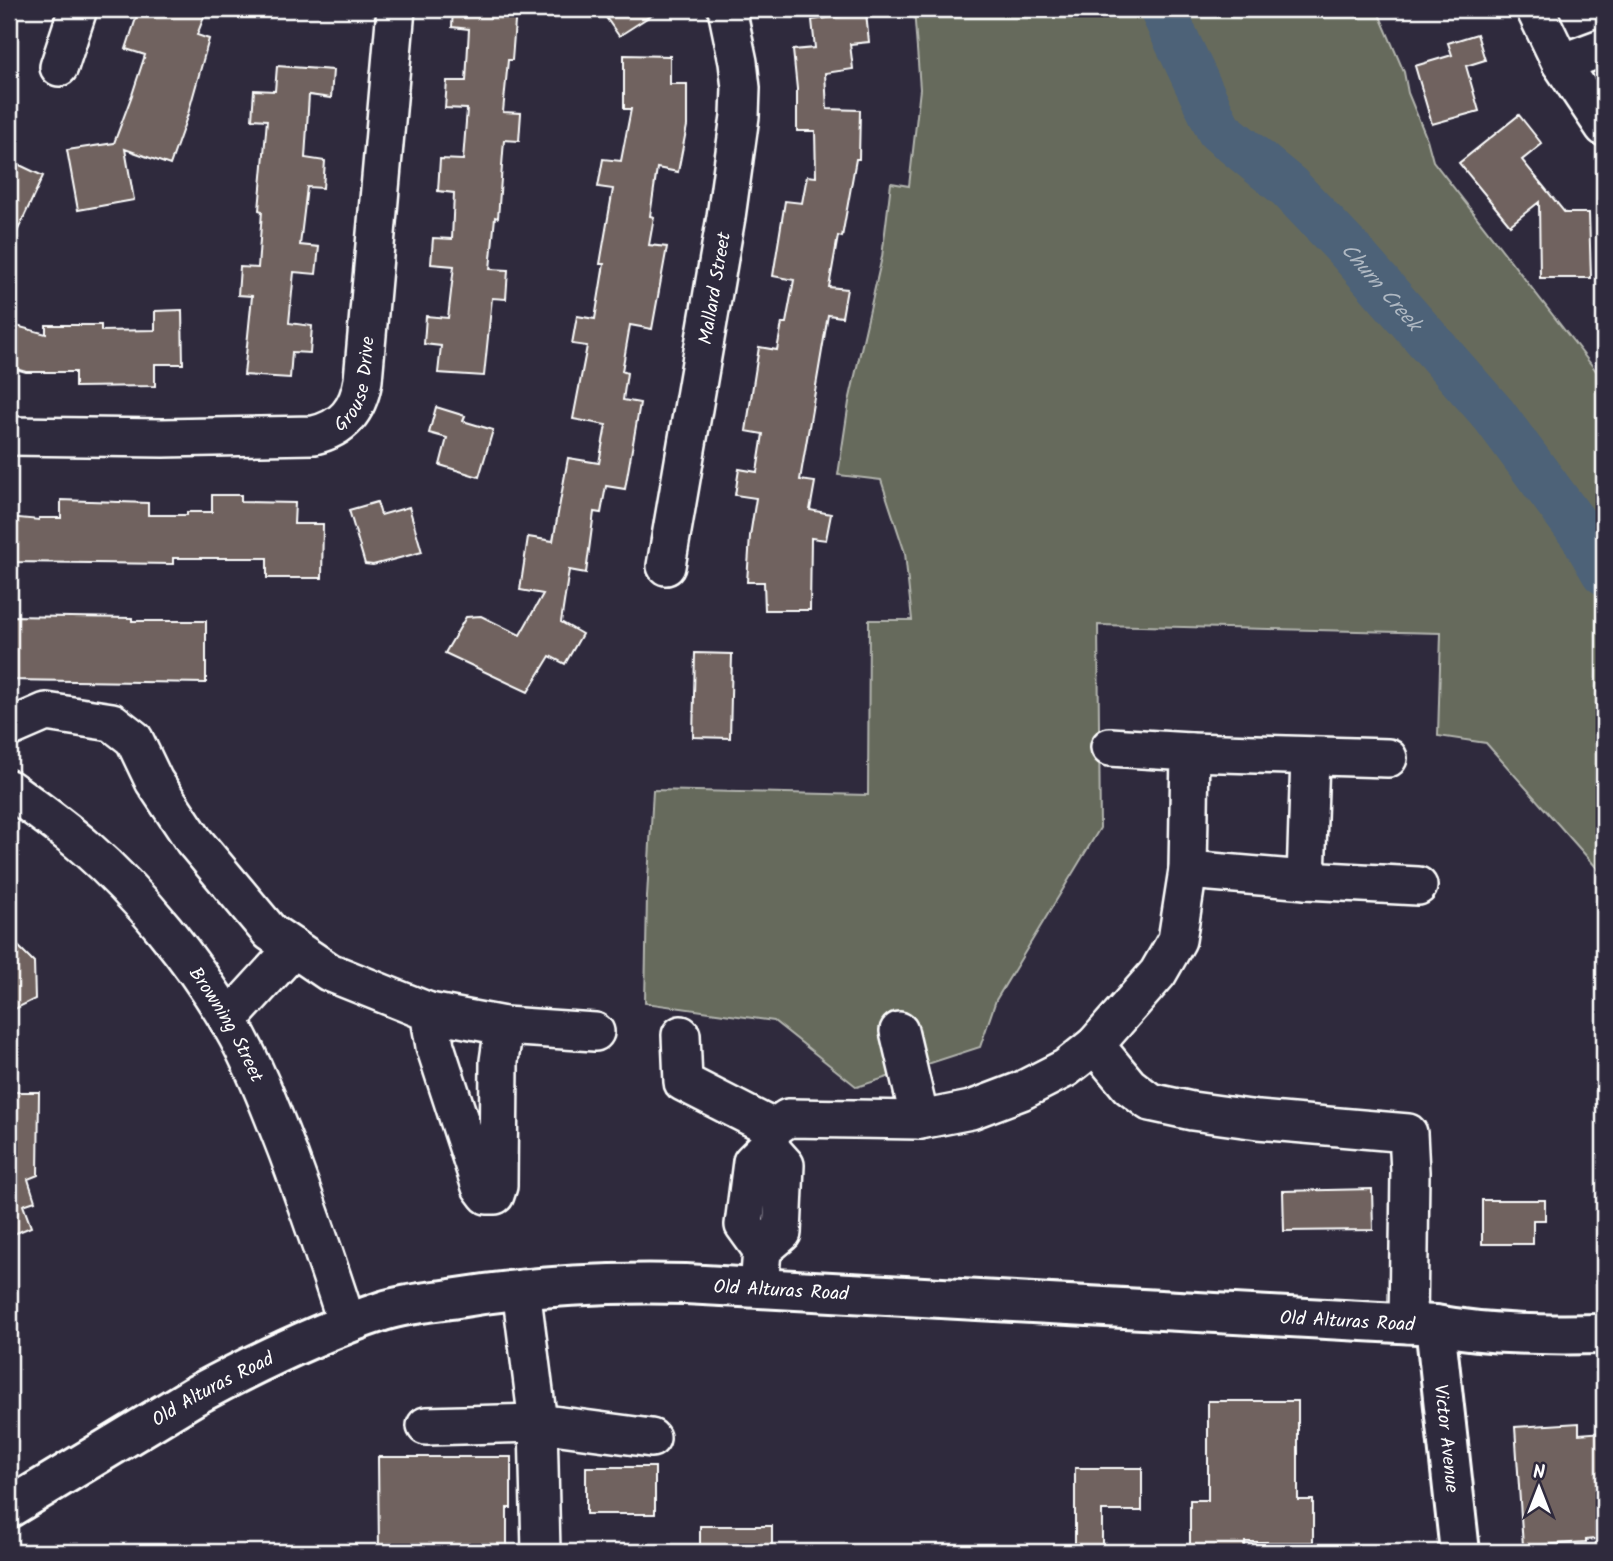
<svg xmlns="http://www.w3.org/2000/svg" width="1613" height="1561" viewBox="0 0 1613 1561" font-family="Kalam,sans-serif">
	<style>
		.green { fill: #666a5c; stroke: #b2b4ae; stroke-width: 2 }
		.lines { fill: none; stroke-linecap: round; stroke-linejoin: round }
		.river { stroke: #4d6278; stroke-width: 46 }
		.building { fill: #6f625e; stroke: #fff; stroke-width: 2 }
		.minor-casing { stroke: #fff; stroke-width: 42 }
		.major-casing { stroke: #fff; stroke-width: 44 }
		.minor { stroke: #2f2a3d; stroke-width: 37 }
		.major { stroke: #2f2a3d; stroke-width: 38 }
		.labels { text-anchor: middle; stroke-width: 5; stroke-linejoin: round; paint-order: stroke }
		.street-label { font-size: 19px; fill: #fff; stroke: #2f2a3d }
		.water-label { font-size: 21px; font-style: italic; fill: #afb8c2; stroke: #2f2a3d }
	</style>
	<rect width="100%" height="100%" fill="#2f2a3d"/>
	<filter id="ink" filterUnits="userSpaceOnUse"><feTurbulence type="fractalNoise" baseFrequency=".0143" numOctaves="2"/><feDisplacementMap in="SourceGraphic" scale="14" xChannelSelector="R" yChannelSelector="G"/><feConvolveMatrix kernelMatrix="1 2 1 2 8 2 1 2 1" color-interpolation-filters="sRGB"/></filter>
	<g filter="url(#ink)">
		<path class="green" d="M914,9H1377L1404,72L1408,93L1427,139L1433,161L1604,381V876L1486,743L1438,736L1441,633L1098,625L1100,828L996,1000L980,1047L857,1087L774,1021L645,1003L647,897L653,790L868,795L869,620H912L905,553L881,480L838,475L849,402L882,257L891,183L909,186L920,89Z"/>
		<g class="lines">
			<path class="river" id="s1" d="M1162,9L1219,130L1289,187L1349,250L1494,415L1582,534L1604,572"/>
		</g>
		<path class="building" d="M139,9H207L197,35L209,39L188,114L170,165L125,149L134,200L78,210L67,150L114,143L132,95L145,55L126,49Z
			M453,9H516L512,60H508L503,112L521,113L519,141L504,140L498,218L495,217L490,269L508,270L506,299L492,298L484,376L438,373L441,346L424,344L426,316L448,318L454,266L431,264L433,238L452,239L454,193L438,191L440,159L463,160L467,109L445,108L447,81H466L469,29L452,27Z
			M600,9H661L619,36Z
			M866,13L869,42L850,44L853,69L825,73L827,109L860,110L859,159H856L842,237L838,236L829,287L847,289L842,317L828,315L800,480L815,482L810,510L831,514L826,540L811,538L810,610H765L764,582H747L750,536L756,498L735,495L739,469L757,472L763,434L746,431L759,347L777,350L782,323H786L794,280L773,276L785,201L802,203L807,176L816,177L815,131H797V89L793,50L815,48L812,20Z
			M1477,34L1485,60L1466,66L1479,111L1432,124L1415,66L1452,55L1448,43Z
			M624,55L670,56V84H687V126L678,172L657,168L650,216L654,217L649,245L667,247L652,329L630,325L622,371L627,373L623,400L640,403L625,489L606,486L601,513L594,512L586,573L569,570L561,622L582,634L565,664L550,656L528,692L445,653L466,617L481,616L520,635L543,594L520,590L528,537L553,541L568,458L599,463L606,425L573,419L587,346L572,344L577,316L595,319L604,264H600L613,189L598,187L603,159L621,161L631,109H624Z
			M277,66L333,70L331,98L309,95L305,158L325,161L323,188L307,187L300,245L319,247L316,274L294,272L289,323L312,326L310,353L292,352L290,378L244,375L252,296L238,295L240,267L258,268L262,211L259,210L267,120L252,119L254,90L275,91Z
			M1519,115L1542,144L1522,160L1565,213H1589L1591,278H1540L1539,202L1510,225L1459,163Z
			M9,160L43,176L9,249Z
			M182,310L183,364H155V386L75,387V372H26L9,367V324L46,334V325H101V331L155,330V311Z
			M436,407L465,416L463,421L493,430L479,477L440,465L447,438L429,433Z
			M212,495H241V502L295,503L294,524H323L322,578H267V558H173V564L9,562V517L39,520V518H61V500L148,503V515H187V512H212Z
			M377,502L381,515L409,507L422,552L373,565L365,564L349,510Z
			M9,616L132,618V621H206V683L9,680Z
			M695,653L732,654L730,738L693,737Z
			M9,937L34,962L35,999L9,1012Z
			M9,1092H39L38,1175L28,1179L35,1201L23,1205L31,1227L9,1236Z
			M1372,1189L1373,1230L1284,1231L1283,1191Z
			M1482,1200H1545V1220H1533V1244H1482Z
			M1208,1401H1298V1500H1313V1542H1245V1552H1190V1500H1208Z
			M1579,1423V1434L1604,1432V1538L1586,1540V1542L1523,1546L1515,1427Z
			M378,1457H511V1508H507V1552H379Z
			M586,1467H655V1514H586Z
			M1075,1468H1142V1511H1102V1552H1075Z
			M700,1526H772V1552H700Z"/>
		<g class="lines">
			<defs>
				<g id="minor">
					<path d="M1535,9L1561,63L1604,127"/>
					<path d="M1561,63L1604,47"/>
					<path d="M59,67L78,9"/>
					<path id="s2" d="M9,436L163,438L314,435C344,428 358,410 363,380L396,9"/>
					<path id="s3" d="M666,566L726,217L740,116L741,88L738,62L727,9"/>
					<path d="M9,728L46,712L112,722L134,739L154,781L194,841L270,932L329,972L429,1012L435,1046L481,1187L487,1195H495L498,1186L499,1061L504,1026"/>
					<path d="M1190,752L1388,758"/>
					<path d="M1310,757L1306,880L1418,886"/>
					<path id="s4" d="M9,789C34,807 61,826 85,847C141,896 192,959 230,1023C254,1064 271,1109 288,1153C309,1210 329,1267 347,1324"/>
					<path d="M1188,870L1306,880"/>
					<path d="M429,1012L504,1026L595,1032"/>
					<path d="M228,1020L294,948"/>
					<path d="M899,1031L920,1120"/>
					<path d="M681,1035L683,1082L773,1128"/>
					<path d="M1095,1045L1129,1086L1150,1102L1192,1111L1258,1120L1408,1133L1410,1172L1408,1324"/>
					<path d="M762,1250L782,1233L785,1165L768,1146"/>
					<path d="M759,1288L762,1250L744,1225L752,1162L768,1146L773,1128L788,1118L920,1120L971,1110L1021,1091L1066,1068L1095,1045L1158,973L1177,940L1188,870L1190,752L1110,747"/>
					<path d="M521,1289L538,1423L541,1552"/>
					<path d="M426,1426L538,1423L651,1438"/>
				</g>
				<g id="major">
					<path id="s5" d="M1435,1325L1460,1552"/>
					<path id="s6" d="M9,1508L194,1396C251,1365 322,1331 383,1311C405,1304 429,1302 451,1299C529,1286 607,1282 685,1284L1435,1325C1490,1335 1548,1335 1604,1334"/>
				</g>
			</defs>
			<use href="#minor" class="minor-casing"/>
			<use href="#major" class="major-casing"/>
			<use href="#minor" class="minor"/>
			<use href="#major" class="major"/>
		</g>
	</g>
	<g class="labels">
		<g class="street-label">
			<text dy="7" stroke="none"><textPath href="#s3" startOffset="282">Mallard Street</textPath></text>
			<text dy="7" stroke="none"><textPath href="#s2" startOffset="378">Grouse Drive</textPath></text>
			<text dy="7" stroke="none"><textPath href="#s4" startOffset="324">Browning Street</textPath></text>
			<text dy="7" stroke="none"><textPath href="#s6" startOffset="824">Old Alturas Road</textPath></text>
			<text dy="7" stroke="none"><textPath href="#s6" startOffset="1391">Old Alturas Road</textPath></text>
			<text dy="7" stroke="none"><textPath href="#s6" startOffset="236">Old Alturas Road</textPath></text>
			<text dy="7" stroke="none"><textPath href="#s5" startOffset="114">Victor Avenue</textPath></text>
		</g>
		<g class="water-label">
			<text dy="7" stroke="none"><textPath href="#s1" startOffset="360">Churn Creek</textPath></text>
		</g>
	</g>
	<rect width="1613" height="1561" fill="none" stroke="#2f2a3d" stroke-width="35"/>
	<rect x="18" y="18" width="1578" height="1526" fill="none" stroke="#fff" stroke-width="2.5" filter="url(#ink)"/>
	<g transform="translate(1539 1488)" stroke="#2f2a3d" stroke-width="5" paint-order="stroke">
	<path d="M0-5L12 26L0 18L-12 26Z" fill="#ffffff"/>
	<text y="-10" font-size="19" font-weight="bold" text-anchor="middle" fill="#ffffff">N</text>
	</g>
</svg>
